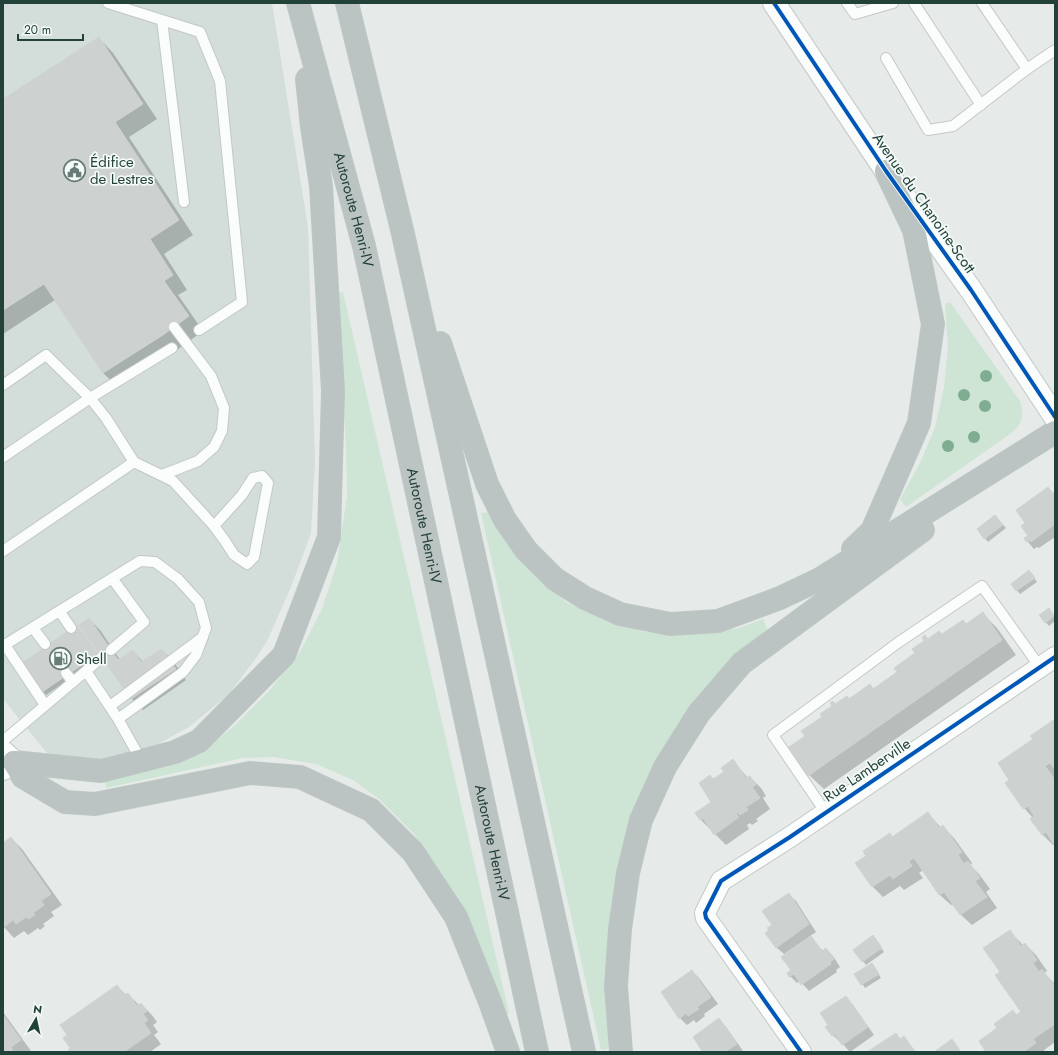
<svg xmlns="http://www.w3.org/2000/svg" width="1058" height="1055" viewBox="0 0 1058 1055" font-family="Jost,sans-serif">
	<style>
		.built { fill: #d3ddd9 }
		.green { fill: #cee5d6 }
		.shadow { fill: #0003 }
		.building { fill: #cdd2d0; stroke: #ced4d2 }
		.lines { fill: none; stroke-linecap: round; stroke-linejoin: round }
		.service-casing { stroke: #c3c8c6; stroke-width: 12 }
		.minor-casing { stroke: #c3c8c6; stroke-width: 22 }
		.tertiary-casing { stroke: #c3c8c6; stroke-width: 24 }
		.motorway-casing { stroke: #bdc7c4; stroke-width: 24 }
		.service { stroke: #fbfcfc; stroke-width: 10 }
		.minor { stroke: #fbfcfc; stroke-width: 20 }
		.tertiary { stroke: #fbfcfc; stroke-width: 22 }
		.motorway { stroke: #bbc4c2; stroke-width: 22 }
		.service-bridge-casing { stroke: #c3c8c6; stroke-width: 12; stroke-linecap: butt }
		.service-bridge { stroke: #fbfcfc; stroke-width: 10 }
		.cycleway-casing { stroke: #f4faf7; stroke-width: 6 }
		.cycleway { stroke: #0057b8; stroke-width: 4 }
		.tree { fill: #7ead92 }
		.labels { text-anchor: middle; stroke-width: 3.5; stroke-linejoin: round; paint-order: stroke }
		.poi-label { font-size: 15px; fill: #224139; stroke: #f4faf7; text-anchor: start }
		.street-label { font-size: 15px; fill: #224139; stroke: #f4faf7 }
	</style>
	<rect width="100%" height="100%" fill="#e6ebe9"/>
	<path class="built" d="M3,3H272L308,228L315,461L311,533L291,587L267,641L256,658L229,694L189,727L158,744L84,763L55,758L47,753L3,699Z"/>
	<path class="green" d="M343,292L509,1013L504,1014L469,926L444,878L413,833L379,799L353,780L316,764L273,757L243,758L106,788L105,781L176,763L203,751L234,726L269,691L301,650L322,609L337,563L347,496L346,447L337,293Z
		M950,302L1020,401C1024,413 1023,423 1013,432L906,507L900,499L920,463L935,427L944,387L948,347L945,304Z
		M489,512L513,552L538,579L568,603L610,623L646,632L679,635L717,632L739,628L763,619L768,631L743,650L721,670L695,700L666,743L649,774L637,804L607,973L608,1049L601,1050L481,513Z"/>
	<path class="shadow" d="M99,38L113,53L157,119L129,137L193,235L164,254L187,290L178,295L203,331L177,350L118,387L103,373L55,300L3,334V100Z
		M1048,488L1055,495V537L1039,548L1037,547L1034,549L1027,541L1029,536L1026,524Z
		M995,516L1006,528L988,542L978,529Z
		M1032,575L1037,582L1020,594L1012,585Z
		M1052,613L1055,617V621L1049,626L1040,616Z
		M983,614L997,628L1016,655L824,789L809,775L806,736L835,705L850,700L870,686L874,690L898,672L928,640L942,635L966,625Z
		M89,619L100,630L120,660L133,651L143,662L162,650L173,661L186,680L143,710L132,699L81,625Z
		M77,626L100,658L46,695L23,664Z
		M1055,720V844L1053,845L1042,834L1033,818L1024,808L1011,780L1034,740Z
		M733,761L748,778L750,777L761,788L766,796L763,798L770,809L756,819L758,821L752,825L750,823L747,825L749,829L726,845L700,819L713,802L714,780L725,772Z
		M928,813L941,828L943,827L954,838L972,863L970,865L979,874L990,889L986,892L997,908L972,925L961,915L954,904L951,905L940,895L923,870L919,873L923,878L904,890L900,886L883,897L872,886L868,856L890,834L893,838Z
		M11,838L22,849L62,905L51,912L54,916L43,924L45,926L40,930L38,928L28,935L24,931L14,938L3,926V844Z
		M788,894L796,901L816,932L784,954L776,947L773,925Z
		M1009,931L1023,945L1025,944L1036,955L1047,971L1044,973L1055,984V1042L1044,1050L1045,1052H988L1013,1011L1017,1015L1022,1012L1002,972Z
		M811,938L823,951L826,949L833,956L840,967L836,970L837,972L809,991L800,981L797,983L790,976L792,970Z
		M876,940L884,952L866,965L854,950Z
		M872,964L881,978L865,988L856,974Z
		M692,971L699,978L718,1004L704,1014L705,1016L696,1023L694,1020L687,1025L680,1018Z
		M117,986L126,995L128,994L139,1005L141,1004L152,1015L157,1022L153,1025L158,1032L154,1035L161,1044L150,1052H70Z
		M846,998L853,1005L874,1035L850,1052L841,1042H840L833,1035Z
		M3,1012L31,1051L29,1052H3Z
		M719,1020L726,1027L743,1051L702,1052Z
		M896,1034L901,1040L904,1038L916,1052H869Z"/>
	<path class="building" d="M99,37L143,104L115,122L179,220L150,239L173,275L164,281L189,316L163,335L103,373L44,284L3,310V99Z
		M1048,487L1055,496V524L1031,542L1030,540L1026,542L1024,538L1028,536L1021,526L1025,523L1016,510Z
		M995,515L1003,525L984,539L977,529Z
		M1029,570L1035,578L1016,591L1011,584Z
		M1049,608L1054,616L1045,623L1039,615Z
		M983,612L1002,640L808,776L789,747L805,736L801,731L822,717L820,714L832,706L830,703L833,701L835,704L847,696L849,699L870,684L873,689L897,672L894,668L915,653L912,649L924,641L922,637L925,635L928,639L939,631L942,634L963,620L966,624Z
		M89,618L118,660L133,650L141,662L162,649L176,669L131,699L79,625Z
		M77,625L98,654L42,692L22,663Z
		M1055,719V768H1054L1050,763L1045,766L1055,780V846L1046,832L1042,835L1030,819L1034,816L1028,806L1023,809L1005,783L1009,780L998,763L1033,739L1030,736Z
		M733,759L746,778L750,776L756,785L752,787L760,798L746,807L748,810L740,815L738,812L736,814L739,817L714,835L703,818L700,820L695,813L711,802L699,783L710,775L713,779L724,772L721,768Z
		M928,812L939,828L943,825L962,852L958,855L964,864L968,861L980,878L975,881L987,897L960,915L944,892L939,895L914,858L909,861L912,866L893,879L890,875L872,887L855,863L866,856L863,851L890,833L892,837Z
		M11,837L51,894L41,901L44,905L33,913L35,915L28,919L26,917L16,924L13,920L3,928V843Z
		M789,893L809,924L776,948L765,933L769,930L767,928L772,925L762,911Z
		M1010,930L1021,946L1025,943L1037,960L1033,963L1039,972L1042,969L1055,987V1024L1033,1039L1036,1043L1023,1052H986L979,1041L997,1028L994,1024L1013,1010L1016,1015L1021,1012L995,975L1000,972L983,948Z
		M873,935L882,948L862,962L853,950Z
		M811,936L822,951L826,948L834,959L830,962L831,964L801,985L794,974L789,977L787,973L791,970L781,957Z
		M872,963L879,974L861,985L854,974Z
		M692,970L711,997L697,1007L699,1009L688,1016L686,1013L679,1019L661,992Z
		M117,985L124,995L128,993L137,1006L141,1003L147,1011L143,1014L148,1020L144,1023L151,1033L124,1052H69L68,1050L70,1048L63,1038L67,1035L60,1025Z
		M846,996L868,1027L842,1045L835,1034L832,1036L825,1027L828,1025L820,1013Z
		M3,1015L21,1040L11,1047L13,1051L11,1052H3Z
		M719,1018L737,1044L725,1052H700L702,1051L693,1037Z
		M896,1033L900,1039L904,1036L915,1052H867Z
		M952,1039L961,1052H934Z"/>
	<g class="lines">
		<defs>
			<path id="service" d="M108,3L200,32L220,81L242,302L199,330
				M847,3L855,14L893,3
				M914,3L981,105
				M982,3L1027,69
				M162,20L184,202
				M886,58L928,130L953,126L1027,69L1055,50
				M3,385L46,355L90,398L3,457
				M134,462L173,481L214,526L225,541L234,555L247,564L254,557L268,483L262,476L253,478L242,495L214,526
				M162,475L198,461L214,447L222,431L224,408L211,376
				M3,551L134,462L106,418L90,398L172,348
				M60,612L71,628
				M33,628L45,644
				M5,645L45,705
				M3,646L140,561L155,562L178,579L199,602L206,628L196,655L183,672L118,719L141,760
				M111,650L144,622L112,578
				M86,671L102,657
				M66,673L73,682
				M110,706L203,637
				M3,741L86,671L118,719
				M826,813L773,735L899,642L982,586L1040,667"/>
			<path id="minor" d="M801,1052L706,918L705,913L721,881L790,837L1055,657"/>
			<path id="tertiary" d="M774,3L886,171L971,290L1055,417
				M3,752L14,762L3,769"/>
			<g id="motorway">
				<path id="s1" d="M298,3L364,246L537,1052"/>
				<path d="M347,3L403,234L584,1052"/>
				<path d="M440,343L487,484L505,520L526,550L555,579L585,598L620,614L670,624L718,621L780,598L820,579L1055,432"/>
				<path d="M853,549L872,531L919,423L933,324L914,230L886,171"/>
				<path d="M14,762L101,771L175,752L199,741L284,655L329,537L333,391L321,186L312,127L307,79"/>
				<path d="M14,762L23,777L65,802L95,804L250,773L300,777L371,810L413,852L456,917L490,1002L508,1052"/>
				<path d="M621,1052L616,986L620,929L628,873L641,820L665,767L699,713L742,663L923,530"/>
			</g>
		</defs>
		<use href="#service" class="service-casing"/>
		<use href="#minor" class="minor-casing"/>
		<use href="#tertiary" class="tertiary-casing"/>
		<use href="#motorway" class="motorway-casing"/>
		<use href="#service" class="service"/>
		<use href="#minor" class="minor"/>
		<use href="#tertiary" class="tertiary"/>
		<use href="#motorway" class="motorway"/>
		<defs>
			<path id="service-bridge" d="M174,327L211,376"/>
		</defs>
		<use href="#service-bridge" class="service-bridge-casing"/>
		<use href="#service-bridge" class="service-bridge"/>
		<defs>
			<path id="cycleway" d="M774,3L886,171L971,290L1055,417
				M801,1052L706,918L705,913L721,881L790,837L1055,657"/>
		</defs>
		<use href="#cycleway" class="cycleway-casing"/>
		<use href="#cycleway" class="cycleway"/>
	</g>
	<g class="tree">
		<circle cx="986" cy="376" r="6"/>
		<circle cx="964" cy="395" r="6"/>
		<circle cx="985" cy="406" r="6"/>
		<circle cx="974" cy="437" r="6"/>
		<circle cx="948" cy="446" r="6"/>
	</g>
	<defs>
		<symbol id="civic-ring" viewBox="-11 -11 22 22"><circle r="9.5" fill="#f4faf7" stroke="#677c77" stroke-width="1.5"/><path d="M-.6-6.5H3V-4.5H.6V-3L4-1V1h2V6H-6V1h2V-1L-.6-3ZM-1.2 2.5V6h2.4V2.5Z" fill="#677c77"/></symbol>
		<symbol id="fuel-ring" viewBox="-11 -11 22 22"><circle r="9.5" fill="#f4faf7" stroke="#677c77" stroke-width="1.5"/><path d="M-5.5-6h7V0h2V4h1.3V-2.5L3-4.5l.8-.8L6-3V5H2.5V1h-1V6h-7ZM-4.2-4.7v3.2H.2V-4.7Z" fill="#677c77"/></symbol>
	</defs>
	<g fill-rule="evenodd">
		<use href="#civic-ring" x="62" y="158" width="25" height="25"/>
		<use href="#fuel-ring" x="48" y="646" width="25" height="25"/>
	</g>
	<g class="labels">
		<g class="poi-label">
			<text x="90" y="167">Édifice<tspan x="90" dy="17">de Lestres</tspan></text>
			<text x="76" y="664">Shell</text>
		</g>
		<g class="street-label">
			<text transform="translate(924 203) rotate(55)" y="5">Avenue du Chanoine-Scott</text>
			<text dy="5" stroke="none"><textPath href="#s1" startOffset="214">Autoroute Henri-IV</textPath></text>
			<text dy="5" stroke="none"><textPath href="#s1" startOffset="538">Autoroute Henri-IV</textPath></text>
			<text transform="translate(867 770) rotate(-34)" y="5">Rue Lamberville</text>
			<text dy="5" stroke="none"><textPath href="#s1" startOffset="862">Autoroute Henri-IV</textPath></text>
		</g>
	</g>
	<rect width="1058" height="1055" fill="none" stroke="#224139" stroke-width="8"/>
	<g transform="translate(36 1019) rotate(9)" stroke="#f4faf7" stroke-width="3" paint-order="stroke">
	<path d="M0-3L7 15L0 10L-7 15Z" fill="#224139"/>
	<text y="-6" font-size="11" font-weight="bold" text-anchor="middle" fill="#224139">N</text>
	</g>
	<path d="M18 34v6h65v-6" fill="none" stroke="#224139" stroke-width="2"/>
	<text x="24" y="34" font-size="12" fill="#224139" stroke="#f4faf7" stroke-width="3" paint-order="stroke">20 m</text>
</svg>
